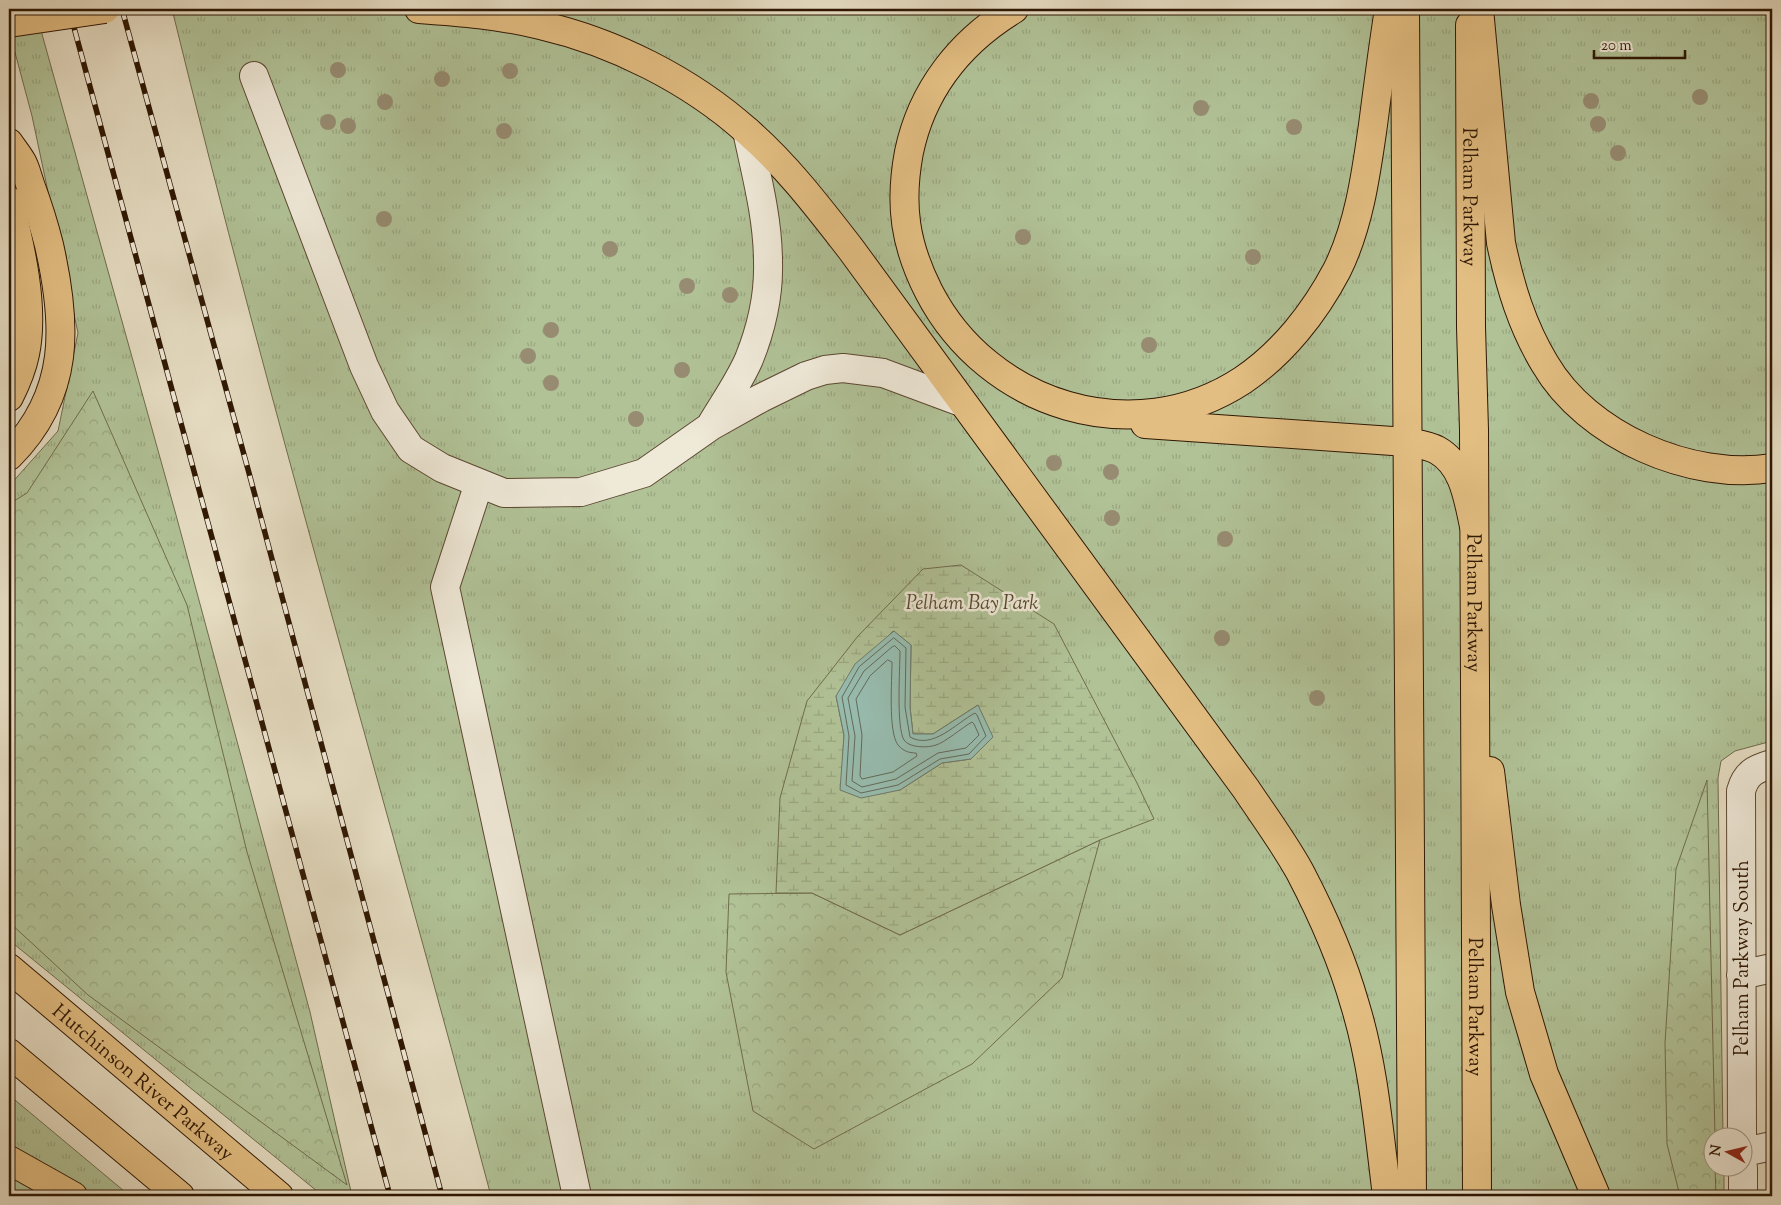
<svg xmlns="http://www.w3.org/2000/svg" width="1781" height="1205" viewBox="0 0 1781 1205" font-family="'Sorts Mill Goudy',serif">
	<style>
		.grass { fill: url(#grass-tufts); stroke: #706c4d }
		.forest { fill: url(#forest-crowns); stroke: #706c4d }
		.wetland { fill: url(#wetland-marsh); stroke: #706c4d; fill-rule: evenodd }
		.water { fill: #97bcaf; stroke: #6d7a6a }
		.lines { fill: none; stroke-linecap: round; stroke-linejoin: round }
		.shore { stroke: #636a59; stroke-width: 1 }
		.minor-casing { stroke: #5d4833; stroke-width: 30 }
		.major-casing { stroke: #2f1703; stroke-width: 30 }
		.highway-casing { stroke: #2f1703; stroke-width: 30 }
		.minor { stroke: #efe9d8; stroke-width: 28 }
		.major { stroke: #e3be82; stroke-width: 28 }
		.highway { stroke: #e3be82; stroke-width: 28 }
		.rail-casing { stroke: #2f1703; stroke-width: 5.5 }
		.rail { stroke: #efe9d8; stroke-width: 4; stroke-dasharray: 11; stroke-linecap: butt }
		.highway-bridge-casing { stroke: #2f1703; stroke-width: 30; stroke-linecap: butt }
		.highway-bridge { stroke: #e3be82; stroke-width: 28 }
		.tree { fill: #978c72 }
		.labels { text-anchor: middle; stroke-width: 5; stroke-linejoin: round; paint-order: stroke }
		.street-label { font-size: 20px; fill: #2f1703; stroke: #efe9d8 }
		.park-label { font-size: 20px; font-style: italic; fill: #564a2f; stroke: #efe9d8 }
	</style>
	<defs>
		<pattern id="grass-tufts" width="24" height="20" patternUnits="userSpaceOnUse" patternTransform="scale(1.25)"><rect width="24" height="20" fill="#b1c297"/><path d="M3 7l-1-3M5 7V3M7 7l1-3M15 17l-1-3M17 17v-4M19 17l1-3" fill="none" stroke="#99a680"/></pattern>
		<pattern id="forest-crowns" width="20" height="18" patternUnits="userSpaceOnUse" patternTransform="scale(1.25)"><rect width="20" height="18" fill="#b1c297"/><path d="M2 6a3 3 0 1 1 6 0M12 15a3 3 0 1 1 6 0" fill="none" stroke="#99a680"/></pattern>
		<pattern id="wetland-marsh" width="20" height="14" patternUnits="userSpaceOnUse" patternTransform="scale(1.25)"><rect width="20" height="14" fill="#b1c297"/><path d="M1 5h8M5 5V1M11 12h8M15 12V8" fill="none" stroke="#99a680"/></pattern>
	</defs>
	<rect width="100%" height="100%" fill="#e6ddc3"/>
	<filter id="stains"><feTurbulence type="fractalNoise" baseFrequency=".004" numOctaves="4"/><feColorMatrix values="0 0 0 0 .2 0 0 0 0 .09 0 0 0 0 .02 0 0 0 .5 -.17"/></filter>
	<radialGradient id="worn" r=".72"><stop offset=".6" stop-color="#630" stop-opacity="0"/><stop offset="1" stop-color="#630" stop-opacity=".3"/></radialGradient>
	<path class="grass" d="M9,9H35L176,515L310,1012L352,1196H323L9,940V486L58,431L78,333L32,116L9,30Z
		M172,9H1772V741L1735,751L1721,761L1718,778L1723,1137L1714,1138V1168H1724V1196H491C386,800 269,407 172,9Z
		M9,1095L130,1196H90L9,1149Z
		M9,1175L50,1196H9Z"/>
	<path class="forest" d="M93,391L187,605L247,852L347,1185L88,995L9,922V504L27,493Z
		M1707,780L1715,1137L1714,1168H1715L1716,1196H1680L1667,1144L1665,1043L1676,869Z
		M1100,840L1062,978L972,1064L814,1149L753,1111L726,972L729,894L812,893L900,935Z"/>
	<path class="wetland" d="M961,565L1054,624L1137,783L1154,819L1100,840L900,935L812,893H776L780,798L807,701L858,636L923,569ZM893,631L911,645L910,707L913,734H933L978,705L971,759L942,763L900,790H841L844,735L836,696Z"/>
	<path class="water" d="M894,631L911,645L910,707L913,734H933L978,705L993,737L971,759L942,763L900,790L861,798L840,790L844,735L836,696L855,664Z"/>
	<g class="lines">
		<path class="shore" d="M894,638L906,648L905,707L910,737C933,750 956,723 975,713L977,715L986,736L969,754L940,759L898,785L861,793L846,785L849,736L842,697L859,667Z
			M895,646L900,651C900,668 896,727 904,740C909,748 928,748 936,745C944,743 963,727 972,722L974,724L979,735L966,748L938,753L896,779L862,787L852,781L855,736L848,698L864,671L892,647Z
			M888,660L892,662C892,680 888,732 898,745C903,751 909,753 916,753L917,756L893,772L862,779L860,776L862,735L856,699L870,676Z"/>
		<defs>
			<path id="minor" d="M254,76L364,366L385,411L411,449L442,468L504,493L581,492L644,473L711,426L761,398L806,376L825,370L843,368L883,373L961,402
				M711,425C724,403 739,382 749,359C761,329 769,295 768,262C768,218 756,174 747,131
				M479,483L445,587L577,1196
				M1741,975L1772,968
				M1742,1138L1741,791C1746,773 1755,769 1772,764
				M1744,1152L1772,1146
				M1743,1168V1196"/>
			<g id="major">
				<path d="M1405,9L1412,1196"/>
				<path id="s1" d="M1470,25L1471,327L1474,430L1477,1196"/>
				<path d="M1490,771L1506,905L1520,992L1544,1074L1596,1196"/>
			</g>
			<g id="highway">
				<path d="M419,9C460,12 500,15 540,25C614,42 690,80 747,131C787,166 818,207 850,248L1246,789C1264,816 1284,843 1300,872C1322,914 1342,959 1355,1005C1374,1067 1379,1133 1387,1196"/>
				<path d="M1014,9C960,42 922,90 909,152C899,205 905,245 929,292C988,406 1134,452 1243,380C1283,353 1315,312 1337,270C1359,226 1366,174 1373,125C1378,86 1383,47 1389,9"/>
				<path d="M1479,9L1501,243C1510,286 1522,326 1545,364C1587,436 1691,481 1772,468"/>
				<path d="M9,143C13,149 18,155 22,162C26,169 28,179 31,187C38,206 44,225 49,245C67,324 71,394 9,456"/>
				<path d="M9,201C20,245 35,308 25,354C22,369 16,383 9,397"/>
				<path d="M1145,424L1407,442C1417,444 1428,445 1437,450C1464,465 1468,499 1474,526"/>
				<path id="s2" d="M9,968L279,1196"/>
				<path d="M9,1053L180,1196"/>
				<path d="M9,1160L73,1196"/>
			</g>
		</defs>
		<use href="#minor" class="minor-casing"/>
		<use href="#major" class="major-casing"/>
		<use href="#highway" class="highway-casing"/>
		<use href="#minor" class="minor"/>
		<use href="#major" class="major"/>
		<use href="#highway" class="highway"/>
		<defs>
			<path id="rail" d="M69,9L390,1196
				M122,9L249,473L442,1196"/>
		</defs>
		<use href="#rail" class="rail-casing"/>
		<use href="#rail" class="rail"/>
		<defs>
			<path id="highway-bridge" d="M9,23L105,9"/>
		</defs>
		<use href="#highway-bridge" class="highway-bridge-casing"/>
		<use href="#highway-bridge" class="highway-bridge"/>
	</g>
	<g class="tree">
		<circle cx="338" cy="70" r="8"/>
		<circle cx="510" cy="71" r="8"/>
		<circle cx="442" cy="79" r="8"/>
		<circle cx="1700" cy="97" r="8"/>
		<circle cx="1591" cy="101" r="8"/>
		<circle cx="385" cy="102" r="8"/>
		<circle cx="1201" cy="108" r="8"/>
		<circle cx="328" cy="122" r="8"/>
		<circle cx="1598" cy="124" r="8"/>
		<circle cx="348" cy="126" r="8"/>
		<circle cx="1294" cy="127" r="8"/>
		<circle cx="504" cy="131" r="8"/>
		<circle cx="1618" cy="153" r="8"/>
		<circle cx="384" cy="219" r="8"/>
		<circle cx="1023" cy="237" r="8"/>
		<circle cx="610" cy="249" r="8"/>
		<circle cx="1253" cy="257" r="8"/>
		<circle cx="687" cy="286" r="8"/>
		<circle cx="730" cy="295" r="8"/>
		<circle cx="551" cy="330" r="8"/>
		<circle cx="1149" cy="345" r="8"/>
		<circle cx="528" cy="356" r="8"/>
		<circle cx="682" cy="370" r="8"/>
		<circle cx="551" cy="383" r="8"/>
		<circle cx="636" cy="419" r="8"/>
		<circle cx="1054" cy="463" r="8"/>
		<circle cx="1111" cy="472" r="8"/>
		<circle cx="1112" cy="518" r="8"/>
		<circle cx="1225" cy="539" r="8"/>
		<circle cx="1222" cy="638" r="8"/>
		<circle cx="1317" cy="698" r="8"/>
	</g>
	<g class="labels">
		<g class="street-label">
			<text dy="7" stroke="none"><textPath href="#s1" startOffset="172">Pelham Parkway</textPath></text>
			<text dy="7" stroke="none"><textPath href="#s1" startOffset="578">Pelham Parkway</textPath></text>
			<text transform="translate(1741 958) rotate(-90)" y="7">Pelham Parkway South</text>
			<text dy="7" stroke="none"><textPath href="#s1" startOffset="982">Pelham Parkway</textPath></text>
			<text dy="7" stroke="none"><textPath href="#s2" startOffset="176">Hutchinson River Parkway</textPath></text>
		</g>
		<g class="park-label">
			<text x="972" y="609">Pelham Bay Park</text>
		</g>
	</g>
	<rect width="1781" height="1205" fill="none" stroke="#e6ddc3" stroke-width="30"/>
	<rect x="10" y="10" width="1761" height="1185" fill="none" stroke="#2f1703" stroke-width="2.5"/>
	<rect x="15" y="15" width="1751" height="1175" fill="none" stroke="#2f1703"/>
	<g transform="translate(1728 1152) rotate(278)"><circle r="24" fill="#efe9d8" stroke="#a29583"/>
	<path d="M0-4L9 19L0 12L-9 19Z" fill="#8f2418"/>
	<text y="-8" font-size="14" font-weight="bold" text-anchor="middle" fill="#2f1703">N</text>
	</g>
	<path d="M1594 50v8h91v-8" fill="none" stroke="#2f1703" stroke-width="2.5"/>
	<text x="1601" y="50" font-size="15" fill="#2f1703" stroke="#efe9d8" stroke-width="4" paint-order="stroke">20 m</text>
	<rect width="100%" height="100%" filter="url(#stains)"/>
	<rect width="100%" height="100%" fill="url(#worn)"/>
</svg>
